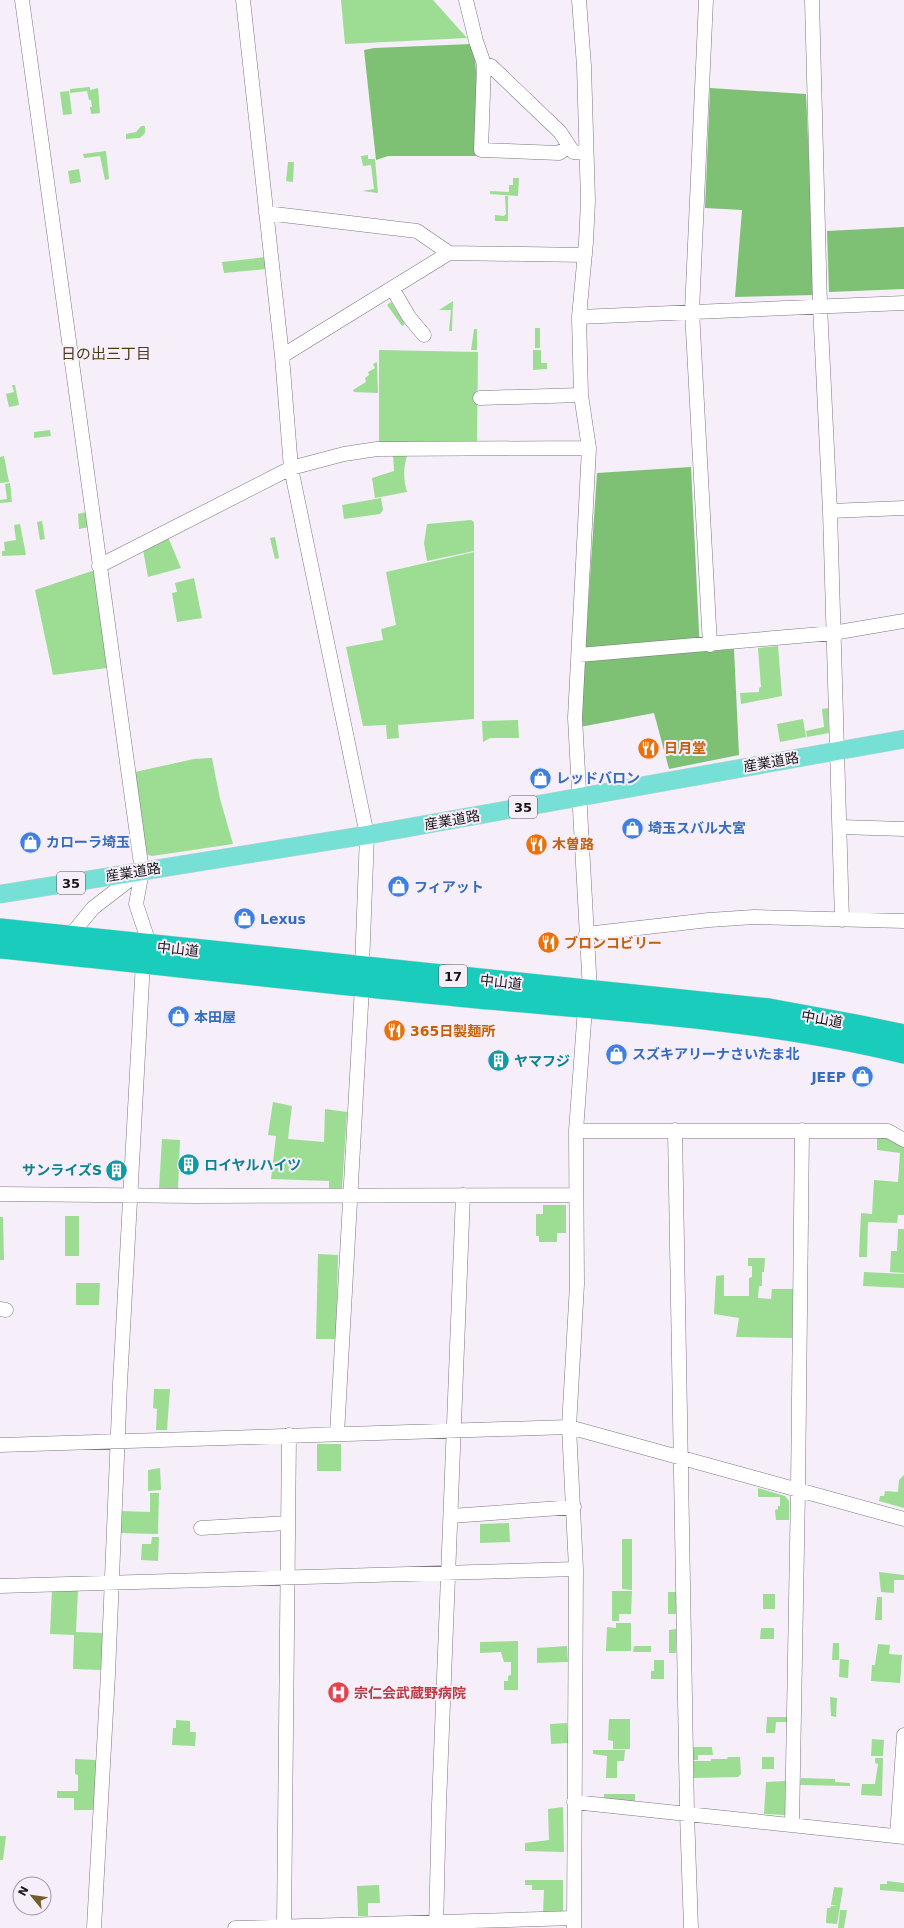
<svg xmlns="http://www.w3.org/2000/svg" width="904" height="1928" viewBox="0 0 904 1928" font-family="'DejaVu Sans','Noto Sans JP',sans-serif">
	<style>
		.green { fill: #9cdc93 }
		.forest { fill: #7ec175 }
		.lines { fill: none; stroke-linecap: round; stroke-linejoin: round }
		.minor-casing { stroke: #7d7680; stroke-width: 15 }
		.major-casing { stroke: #d0d0d1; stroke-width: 19 }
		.highway-casing { stroke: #d0d0d1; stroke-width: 22 }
		.minor { stroke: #fff; stroke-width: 14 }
		.major { stroke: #76e0d7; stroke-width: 18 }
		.highway { stroke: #1accbc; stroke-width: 21 }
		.labels { text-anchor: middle; stroke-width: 4; stroke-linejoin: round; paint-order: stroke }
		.shield { fill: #f6eff9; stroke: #59565b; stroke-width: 1 }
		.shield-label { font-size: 13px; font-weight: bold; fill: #161417 }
		.food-label { font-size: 14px; font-weight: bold; fill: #c56008; stroke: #f6eff9; text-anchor: start }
		.street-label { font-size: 14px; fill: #161417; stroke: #f6eff9 }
		.shop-label { font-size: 14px; font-weight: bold; fill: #366cbe; stroke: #f6eff9; text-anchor: start }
		.culture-label { font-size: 14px; font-weight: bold; fill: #0d838f; stroke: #f6eff9; text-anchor: start }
		.health-label { font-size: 14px; font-weight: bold; fill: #be3a42; stroke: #f6eff9; text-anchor: start }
		.neighbourhood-label { font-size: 15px; fill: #4a3b13; stroke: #f6eff9 }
	</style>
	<rect width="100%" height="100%" fill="#f6eff9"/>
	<path class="green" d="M341,0H433L467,38L345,44Z
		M90,87V90L98,88L100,113L91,114L90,107H92L91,100H89L87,91L70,93V89Z
		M69,91L72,114L63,115L60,92Z
		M141,126H145V133L140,138L126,139V134L136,132Z
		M106,151L109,179L105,180L100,156L84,158L83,154Z
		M368,155V159H375L378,193L362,191L374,189L371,165L363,166L361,156Z
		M288,162H294L293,182L286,181Z
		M79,169L81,182L70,184L68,171Z
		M513,178H519L518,196L490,194V191L509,192V185H513Z
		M505,196H508V221H495V215L504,216L506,214Z
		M266,257L267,269L224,273L222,262Z
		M453,301L452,331H449L451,310H439Z
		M391,302L405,324L402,326L387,305Z
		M535,328H540V348H535Z
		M474,329H477V350H471Z
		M379,350L478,352L477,442L379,445Z
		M533,350H541V363H547V369L533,370Z
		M377,362L378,393L354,392L353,390L366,382L365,378L369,375L368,372L375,368L373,364Z
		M12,385H15L19,405L9,407L6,394L14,392Z
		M50,430L51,436L34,438V432Z
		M409,451C403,465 403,478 407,492L375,498L372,478L394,471L393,454Z
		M4,456L9,482L0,483V457Z
		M10,483L12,502L0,503V500L7,499L5,484Z
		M381,498L383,510L380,514L344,519L342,505Z
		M86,512L89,527L79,529L78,514Z
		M471,520L474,522V551L427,561L424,543L427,524Z
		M42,521L45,539L40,540L37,522Z
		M20,524L26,555L2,556V551H5L4,542L16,540L14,525Z
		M168,537L181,568L148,577L143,550Z
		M275,537L279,558L275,559L270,538Z
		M474,552V719L398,725L399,738L387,739L386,726L387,725L363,726L346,647L383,640L381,629L396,625L386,572Z
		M92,571L95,573L107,668L53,675L35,590Z
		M194,578L202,618L177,622L172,593L177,592L175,583Z
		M778,646L782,696L741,704L740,693L759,692V688L761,687L758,648Z
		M828,708L829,733L807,737L806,731L824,727L822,709Z
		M803,719L806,737L780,742L777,724Z
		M518,720L519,738H490L483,742L482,721Z
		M212,758L220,799L233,844L152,856L145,854L135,772L194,759Z
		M273,1102L292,1106L288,1139L324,1142L325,1109L347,1112L342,1188L338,1191L329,1192V1181L271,1179L276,1136L268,1135Z
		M877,1136H886L904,1147V1215H898L897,1223L868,1222L867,1257H859L861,1213L872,1214L874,1180L898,1182L900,1153L877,1150Z
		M162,1139L180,1140L178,1190L159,1189Z
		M543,1205H566V1233H557V1242H539V1236H536V1214H543Z
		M65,1216H79V1256H65Z
		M0,1217H3L4,1260H0Z
		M898,1229H904V1273L890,1272L891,1251H897Z
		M318,1254L338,1255L336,1339H316Z
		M748,1258H765L764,1272H762V1286H759L758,1298L771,1299L772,1289H793L792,1338L736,1337L739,1318L714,1314L716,1276L724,1275V1296H749V1278L752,1277V1266H748Z
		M864,1272L904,1274V1288L863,1286Z
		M76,1283H100L99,1305H76Z
		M154,1389H170L167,1430H156L157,1409L153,1408Z
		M317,1444H341V1471H317Z
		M160,1468L161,1490L148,1491V1470Z
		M904,1475V1508L879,1501L880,1496H884L885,1491L898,1492L899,1480Z
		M758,1488L785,1496L789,1501V1520H776L775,1510L778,1509V1506H780V1497H758Z
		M150,1493H159L158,1534L120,1533V1511L150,1512Z
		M509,1523L510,1542L480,1543V1524Z
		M152,1537H159L158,1561L141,1560L142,1544H151Z
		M622,1539H632V1590L622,1589Z
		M879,1572L904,1575V1580H894V1593L881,1592Z
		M52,1589L78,1590L76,1632L103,1633L102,1670L73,1669L74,1635L50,1634Z
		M612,1591H632L631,1614H619V1621H612Z
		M668,1592H676V1614H668Z
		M763,1594H775V1609H763Z
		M877,1597H882V1620H875Z
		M616,1623H631V1651H606L607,1627L616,1628Z
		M761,1628H774V1639H760Z
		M676,1629V1653H669V1630Z
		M518,1641V1690H504V1681H508V1676L511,1675V1662H504L501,1652L480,1653V1642Z
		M833,1643H839V1660H832Z
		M878,1644L890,1645L889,1654L902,1655L900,1683L871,1681L872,1665H875Z
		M567,1646L568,1662L537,1663V1648Z
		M634,1646H651V1652H633Z
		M840,1659L849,1660L848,1678L839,1677Z
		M654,1660H664V1679H651V1671H654Z
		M830,1697L837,1698L836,1717L831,1716Z
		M767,1717H788V1722H776L775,1733H766Z
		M609,1719H630V1749H613V1741L608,1740Z
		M176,1720L190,1721V1732H196L195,1746L172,1745L173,1728H176Z
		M567,1723L568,1743L551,1744L550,1724Z
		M872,1739L884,1740L883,1756H871Z
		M693,1747H712L713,1755H698V1760H693Z
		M593,1750H625L624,1761H617V1778H606L607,1756L593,1754Z
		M728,1757H740L741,1774L738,1777L692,1778V1761H711V1759H727Z
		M762,1757H774V1769H762Z
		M875,1758H883L882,1796L861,1795L862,1784H875L878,1764L875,1763Z
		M75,1759L96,1760L94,1810H74V1798H57V1791H78V1775L75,1774Z
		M801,1778L835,1779V1782L850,1783V1786L800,1785Z
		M786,1781L785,1815L764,1814L766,1782Z
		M604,1794H635V1802L604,1800Z
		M563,1807L564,1852L525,1851V1843L549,1840L548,1809Z
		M0,1836H6L3,1860H0Z
		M525,1880H563V1913H543L544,1890H532V1885H525Z
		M887,1881L904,1883V1892L880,1890V1884H887Z
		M379,1885L380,1903H368V1916H358L357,1886Z
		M834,1887L843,1888L837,1924L826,1923L827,1908H830L831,1906H838L831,1905Z
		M840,1910H847L844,1928H838Z"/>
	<path class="forest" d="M471,44L474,48L477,83L476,156H388L376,160L364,50L374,48Z
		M710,88L806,94L815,295L735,297L742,210L705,208Z
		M904,227V289L829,292L827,231Z
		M691,467L700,652L734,649L739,755L669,769L654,713L580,727L597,473Z"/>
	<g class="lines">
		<defs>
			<path id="minor" d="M22,0L142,871L136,904L150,946
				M243,0L282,356L291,468L367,835L362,966
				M466,0L476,41L484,64L481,150L559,153L569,146
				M579,0L584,66L588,201L586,242L579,317L581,395L589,448L575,718L590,991
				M706,0L692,311L710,645
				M812,0L820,306L830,511L842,920
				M484,64L491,66L560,132L573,152L586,153
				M266,213L417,231L449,253
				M392,288L409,317L424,335
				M579,317L904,303
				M282,356L449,253L585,255
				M480,398L581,395
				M830,511L904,508
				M99,566L291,468L344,454L377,449L589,448
				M579,655L833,633L904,621
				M840,827L904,829
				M586,934L709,920L754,917L904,921
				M66,941L93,908L141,871
				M675,1130L687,1813L691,1928
				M576,1131H888L904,1140
				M0,1194L195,1196L576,1195
				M0,1309L6,1310
				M337,1434L362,987
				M0,1445L569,1427L904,1519
				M451,1516L574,1507
				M201,1528L288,1523
				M0,1586C192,1581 384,1576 576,1569
				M574,1802L904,1837
				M792,1825L798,1490L802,1130
				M897,1836L904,1735
				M94,1928L108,1674L120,1384L143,962
				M235,1928L574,1918
				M284,1928L289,1435
				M436,1928L439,1805L463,1195
				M574,1928L576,1569L569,1427L577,1284L576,1131L585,1008"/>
			<path id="major" d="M0,894L367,835L904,739"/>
			<path id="highway" d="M0,929L769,1009L856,1025L904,1035
				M0,948C159,964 318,983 478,998C620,1011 765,1019 904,1053"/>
		</defs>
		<use href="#minor" class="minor-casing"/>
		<use href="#major" class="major-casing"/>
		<use href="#highway" class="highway-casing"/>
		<use href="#minor" class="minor"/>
		<use href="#major" class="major"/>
		<use href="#highway" class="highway"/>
	</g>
	<defs>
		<symbol id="restaurant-disc" viewBox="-11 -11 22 22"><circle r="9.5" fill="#e8710a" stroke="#f6eff9"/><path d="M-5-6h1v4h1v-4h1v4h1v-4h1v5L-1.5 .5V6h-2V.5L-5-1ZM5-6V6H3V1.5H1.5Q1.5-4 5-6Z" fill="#fff"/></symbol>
		<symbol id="shop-disc" viewBox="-11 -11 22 22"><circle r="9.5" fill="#3f7fe0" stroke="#f6eff9"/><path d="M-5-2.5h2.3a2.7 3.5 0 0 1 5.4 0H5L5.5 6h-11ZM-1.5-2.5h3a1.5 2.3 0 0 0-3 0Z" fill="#fff"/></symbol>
		<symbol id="building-disc" viewBox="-11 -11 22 22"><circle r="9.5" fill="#0f9aa8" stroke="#f6eff9"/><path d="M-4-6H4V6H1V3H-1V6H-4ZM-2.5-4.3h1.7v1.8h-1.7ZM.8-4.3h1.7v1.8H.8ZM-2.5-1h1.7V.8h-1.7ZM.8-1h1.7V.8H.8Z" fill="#fff"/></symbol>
		<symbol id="hospital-disc" viewBox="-11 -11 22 22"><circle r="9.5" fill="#e0444e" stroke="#f6eff9"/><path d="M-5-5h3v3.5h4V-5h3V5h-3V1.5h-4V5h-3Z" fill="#fff"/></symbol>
	</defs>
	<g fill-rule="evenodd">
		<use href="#restaurant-disc" x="636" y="736" width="25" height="25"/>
		<use href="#shop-disc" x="528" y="766" width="25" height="25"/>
		<use href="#shop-disc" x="620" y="816" width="25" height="25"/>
		<use href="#shop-disc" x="18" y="830" width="25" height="25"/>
		<use href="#restaurant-disc" x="524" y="832" width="25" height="25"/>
		<use href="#shop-disc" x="386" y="874" width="25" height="25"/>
		<use href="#shop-disc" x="232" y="906" width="25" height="25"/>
		<use href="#restaurant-disc" x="536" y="930" width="25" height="25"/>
		<use href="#shop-disc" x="166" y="1004" width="25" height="25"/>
		<use href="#restaurant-disc" x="382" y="1018" width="25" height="25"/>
		<use href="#shop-disc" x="604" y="1042" width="25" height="25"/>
		<use href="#building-disc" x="486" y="1048" width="25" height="25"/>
		<use href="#shop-disc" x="850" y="1064" width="25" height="25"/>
		<use href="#building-disc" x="176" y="1152" width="25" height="25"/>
		<use href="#building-disc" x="104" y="1158" width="25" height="25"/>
		<use href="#hospital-disc" x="326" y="1680" width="25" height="25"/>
	</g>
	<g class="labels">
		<g class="shield">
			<rect x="509" y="796" width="28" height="22" rx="3"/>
			<rect x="57" y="872" width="28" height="22" rx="3"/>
			<rect x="439" y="965" width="28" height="22" rx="3"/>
		</g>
		<g class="shield-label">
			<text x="523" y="812">35</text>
			<text x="71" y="888">35</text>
			<text x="453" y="981">17</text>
		</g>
		<g class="food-label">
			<text x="664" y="753">日月堂</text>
			<text x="552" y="849">木曽路</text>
			<text x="564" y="948">ブロンコビリー</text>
			<text x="410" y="1036">365日製麺所</text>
		</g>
		<g class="street-label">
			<text transform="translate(771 762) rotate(-10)" y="5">産業道路</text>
			<text transform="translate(452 820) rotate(-10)" y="5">産業道路</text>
			<text transform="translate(133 872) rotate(-9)" y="5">産業道路</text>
			<text transform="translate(178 949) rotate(6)" y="5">中山道</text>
			<text transform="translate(501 982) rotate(6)" y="5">中山道</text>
			<text transform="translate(822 1019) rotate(10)" y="5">中山道</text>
		</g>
		<g class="shop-label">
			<text x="556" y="783">レッドバロン</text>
			<text x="648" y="833">埼玉スバル大宮</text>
			<text x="46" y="847">カローラ埼玉</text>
			<text x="414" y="892">フィアット</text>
			<text x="260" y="924">Lexus</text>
			<text x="194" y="1022">本田屋</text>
			<text x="632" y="1059">スズキアリーナさいたま北</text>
			<text x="846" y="1082" text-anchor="end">JEEP</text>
		</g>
		<g class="culture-label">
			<text x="514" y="1066">ヤマフジ</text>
			<text x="204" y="1170">ロイヤルハイツ</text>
			<text x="102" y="1175" text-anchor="end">サンライズS</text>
		</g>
		<g class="health-label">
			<text x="354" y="1698">宗仁会武蔵野病院</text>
		</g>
		<g class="neighbourhood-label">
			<text x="106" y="359">日の出三丁目</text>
		</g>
	</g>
	<g transform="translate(32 1896) rotate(299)"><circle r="19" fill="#f6eff9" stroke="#9c979f"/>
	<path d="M0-3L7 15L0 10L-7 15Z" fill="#735f2e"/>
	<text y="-6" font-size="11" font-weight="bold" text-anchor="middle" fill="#161417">N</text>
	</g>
</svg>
